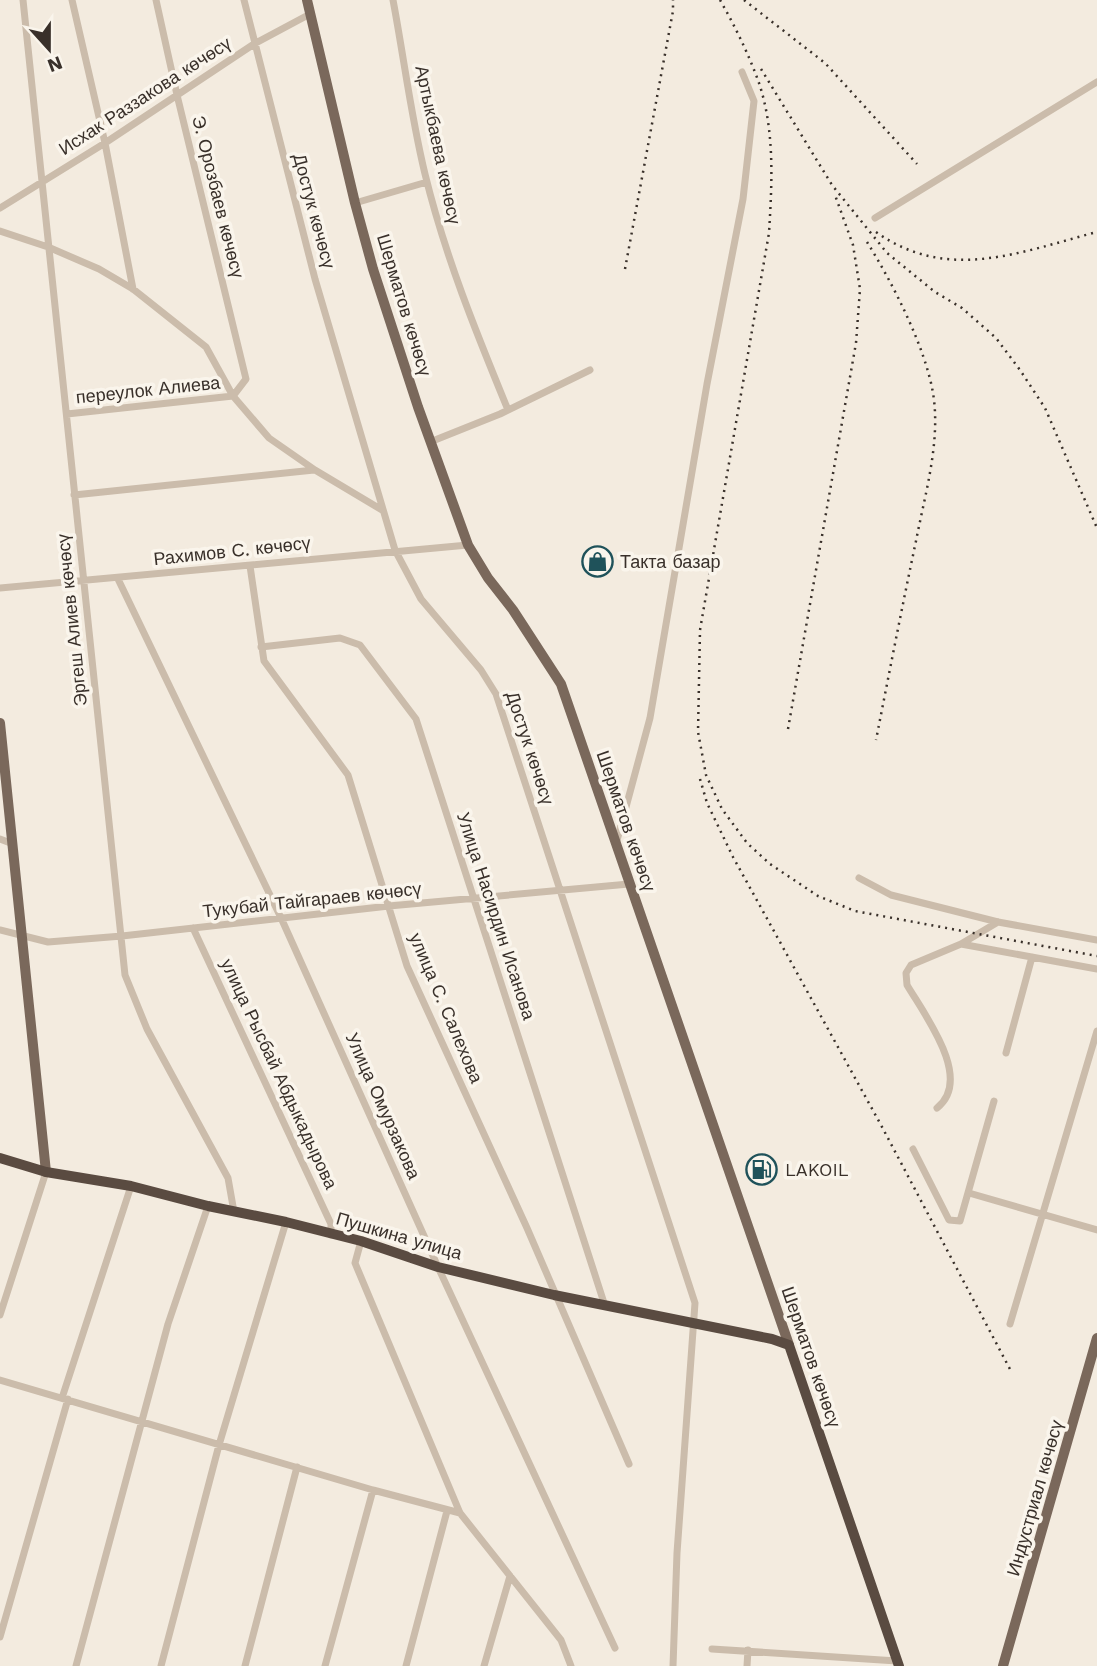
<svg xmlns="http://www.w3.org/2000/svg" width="1097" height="1666" viewBox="0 0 1097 1666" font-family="'Work Sans',sans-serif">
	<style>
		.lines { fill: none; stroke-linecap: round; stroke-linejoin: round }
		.minor { stroke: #cbbcab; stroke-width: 7 }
		.major { stroke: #7a685b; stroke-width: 10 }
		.highway { stroke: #5a4b41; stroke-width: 10 }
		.rail { stroke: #39302a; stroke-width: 2.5; stroke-dasharray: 2 5; stroke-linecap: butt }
		.labels { text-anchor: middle; stroke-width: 7; stroke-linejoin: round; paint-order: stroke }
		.street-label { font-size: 18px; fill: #39302a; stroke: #faf5ec }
		.poi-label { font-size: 18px; fill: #39302a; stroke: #faf5ec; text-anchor: start }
	</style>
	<rect width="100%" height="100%" fill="#f3ebdf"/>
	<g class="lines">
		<path class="minor" d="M23,0L125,975L147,1029L228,1178L234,1212
			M72,0L105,143L133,289
			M244,0L315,279L395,550L421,599L481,670L496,694L695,1303L677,1553L673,1666
			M393,0C404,58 411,117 425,174C445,256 476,332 508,410
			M355,203L427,182
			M0,208L105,143L254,44L310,14
			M875,218L1097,82
			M0,231L48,247L99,269L133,289L206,347L233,396L269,438L315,470L382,510
			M67,414L233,396L246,379L177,95L156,0
			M430,442L500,414L590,370
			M74,495L314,470
			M250,566L264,661L348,775L407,966L527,1228L629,1464
			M118,579L282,920L438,1267L615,1648
			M0,588L468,545
			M261,647L340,638L360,645L416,719L605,1306
			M0,839L13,844
			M616,844L650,718L707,384L743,199L754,101L742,72
			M859,878L891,895L998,922L1097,940
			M193,928L331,1224V1235
			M0,930L48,942L122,936L389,906L629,884
			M961,944L1097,969
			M1006,1053L1032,957
			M937,1108C974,1079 924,1014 907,985L906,973L911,965L961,944L998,922
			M913,1149L949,1220L960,1221L994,1101
			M969,1193L1097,1230
			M361,1241L355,1263L460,1513L561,1640L571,1666
			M0,1315L46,1172
			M1010,1324L1097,1031
			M0,1380L373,1490L460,1513
			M62,1398L131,1186
			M0,1637L68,1399
			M712,1649L897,1661
			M76,1666L168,1324L208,1206
			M161,1666L219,1445L286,1222
			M245,1666L297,1467
			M325,1666L373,1490
			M406,1666L447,1511
			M484,1666L510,1576
			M747,1666L748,1650"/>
		<path class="major" d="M307,0L355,203L373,269L418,407L468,545L488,578L513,610L561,684L789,1345
			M0,723L46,1172
			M1003,1666L1097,1338"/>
		<path class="highway" d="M0,1158L46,1172L131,1186L208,1206L286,1222L361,1241L438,1267L554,1295L772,1339L789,1345L899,1666"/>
		<path class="rail" d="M720,0C735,26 749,55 759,83C775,131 772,183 769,233L700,630L698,732L706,775L722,809L747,843L770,864L818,896L855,911L1097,956
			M744,0L825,63L917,164
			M761,69L832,185L887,253L935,292L962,308L996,338L1020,370L1045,408L1097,528
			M876,232C948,283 1020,252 1097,232
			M867,242C892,282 925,346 933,393C941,441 925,494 916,541C902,607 889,674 876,740
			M625,269L673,11V0
			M788,729L856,343L860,289L853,245L835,195
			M700,779L707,803L733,857L881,1125L1012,1373"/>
	</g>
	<defs>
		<symbol id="shop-ring" viewBox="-11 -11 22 22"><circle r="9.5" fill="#faf5ec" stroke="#1f525a" stroke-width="1.5"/><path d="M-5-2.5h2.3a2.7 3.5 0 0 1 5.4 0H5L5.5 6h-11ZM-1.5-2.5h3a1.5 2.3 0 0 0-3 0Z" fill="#1f525a"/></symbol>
		<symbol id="fuel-ring" viewBox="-11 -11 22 22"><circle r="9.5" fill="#faf5ec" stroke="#1f525a" stroke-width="1.5"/><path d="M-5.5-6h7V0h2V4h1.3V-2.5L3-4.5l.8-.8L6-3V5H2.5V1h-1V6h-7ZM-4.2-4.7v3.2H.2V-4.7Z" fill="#1f525a"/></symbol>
	</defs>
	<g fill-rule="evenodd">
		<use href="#shop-ring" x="580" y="544" width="35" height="35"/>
		<use href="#fuel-ring" x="744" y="1152" width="35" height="35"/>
	</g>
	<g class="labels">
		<g class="street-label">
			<text transform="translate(145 96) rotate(-33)" y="6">Исхак Раззакова көчөсү</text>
			<text transform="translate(438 145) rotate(78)" y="6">Артыкбаева көчөсү</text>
			<text transform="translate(218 197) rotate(76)" y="6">Э. Орозбаев көчөсү</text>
			<text transform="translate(314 211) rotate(75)" y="6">Достук көчөсү</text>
			<text transform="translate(404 305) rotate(73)" y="6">Шерматов көчөсү</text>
			<text transform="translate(148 390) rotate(-6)" y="6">переулок Алиева</text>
			<text transform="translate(232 551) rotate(-6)" y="6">Рахимов С. көчөсү</text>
			<text transform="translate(72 620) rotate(-96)" y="6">Эргеш Алиев көчөсү</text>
			<text transform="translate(530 748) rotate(72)" y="6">Достук көчөсү</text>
			<text transform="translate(626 821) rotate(71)" y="6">Шерматов көчөсү</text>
			<text transform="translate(312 900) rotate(-6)" y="6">Тукубай Тайгараев көчөсү</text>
			<text transform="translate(496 916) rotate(72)" y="6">Улица Насирдин Исанова</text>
			<text transform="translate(446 1008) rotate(67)" y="6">улица С. Салехова</text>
			<text transform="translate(279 1074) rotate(65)" y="6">улица Рысбай Абдыкадырова</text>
			<text transform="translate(383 1106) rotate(66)" y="6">Улица Омурзакова</text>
			<text transform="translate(399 1236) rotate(16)" y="6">Пушкина улица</text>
			<text transform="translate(811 1357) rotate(71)" y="6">Шерматов көчөсү</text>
			<text transform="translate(1035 1498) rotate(-74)" y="6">Индустриал көчөсү</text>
		</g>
		<g class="poi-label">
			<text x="620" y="568">Такта базар</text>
			<text x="785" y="1176">LAKOIL</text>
		</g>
	</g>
	<g transform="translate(49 49) rotate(159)" stroke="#faf5ec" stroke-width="5" paint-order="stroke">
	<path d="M0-5L12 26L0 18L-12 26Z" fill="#39302a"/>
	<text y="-10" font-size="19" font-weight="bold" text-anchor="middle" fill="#39302a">N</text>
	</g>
</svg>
